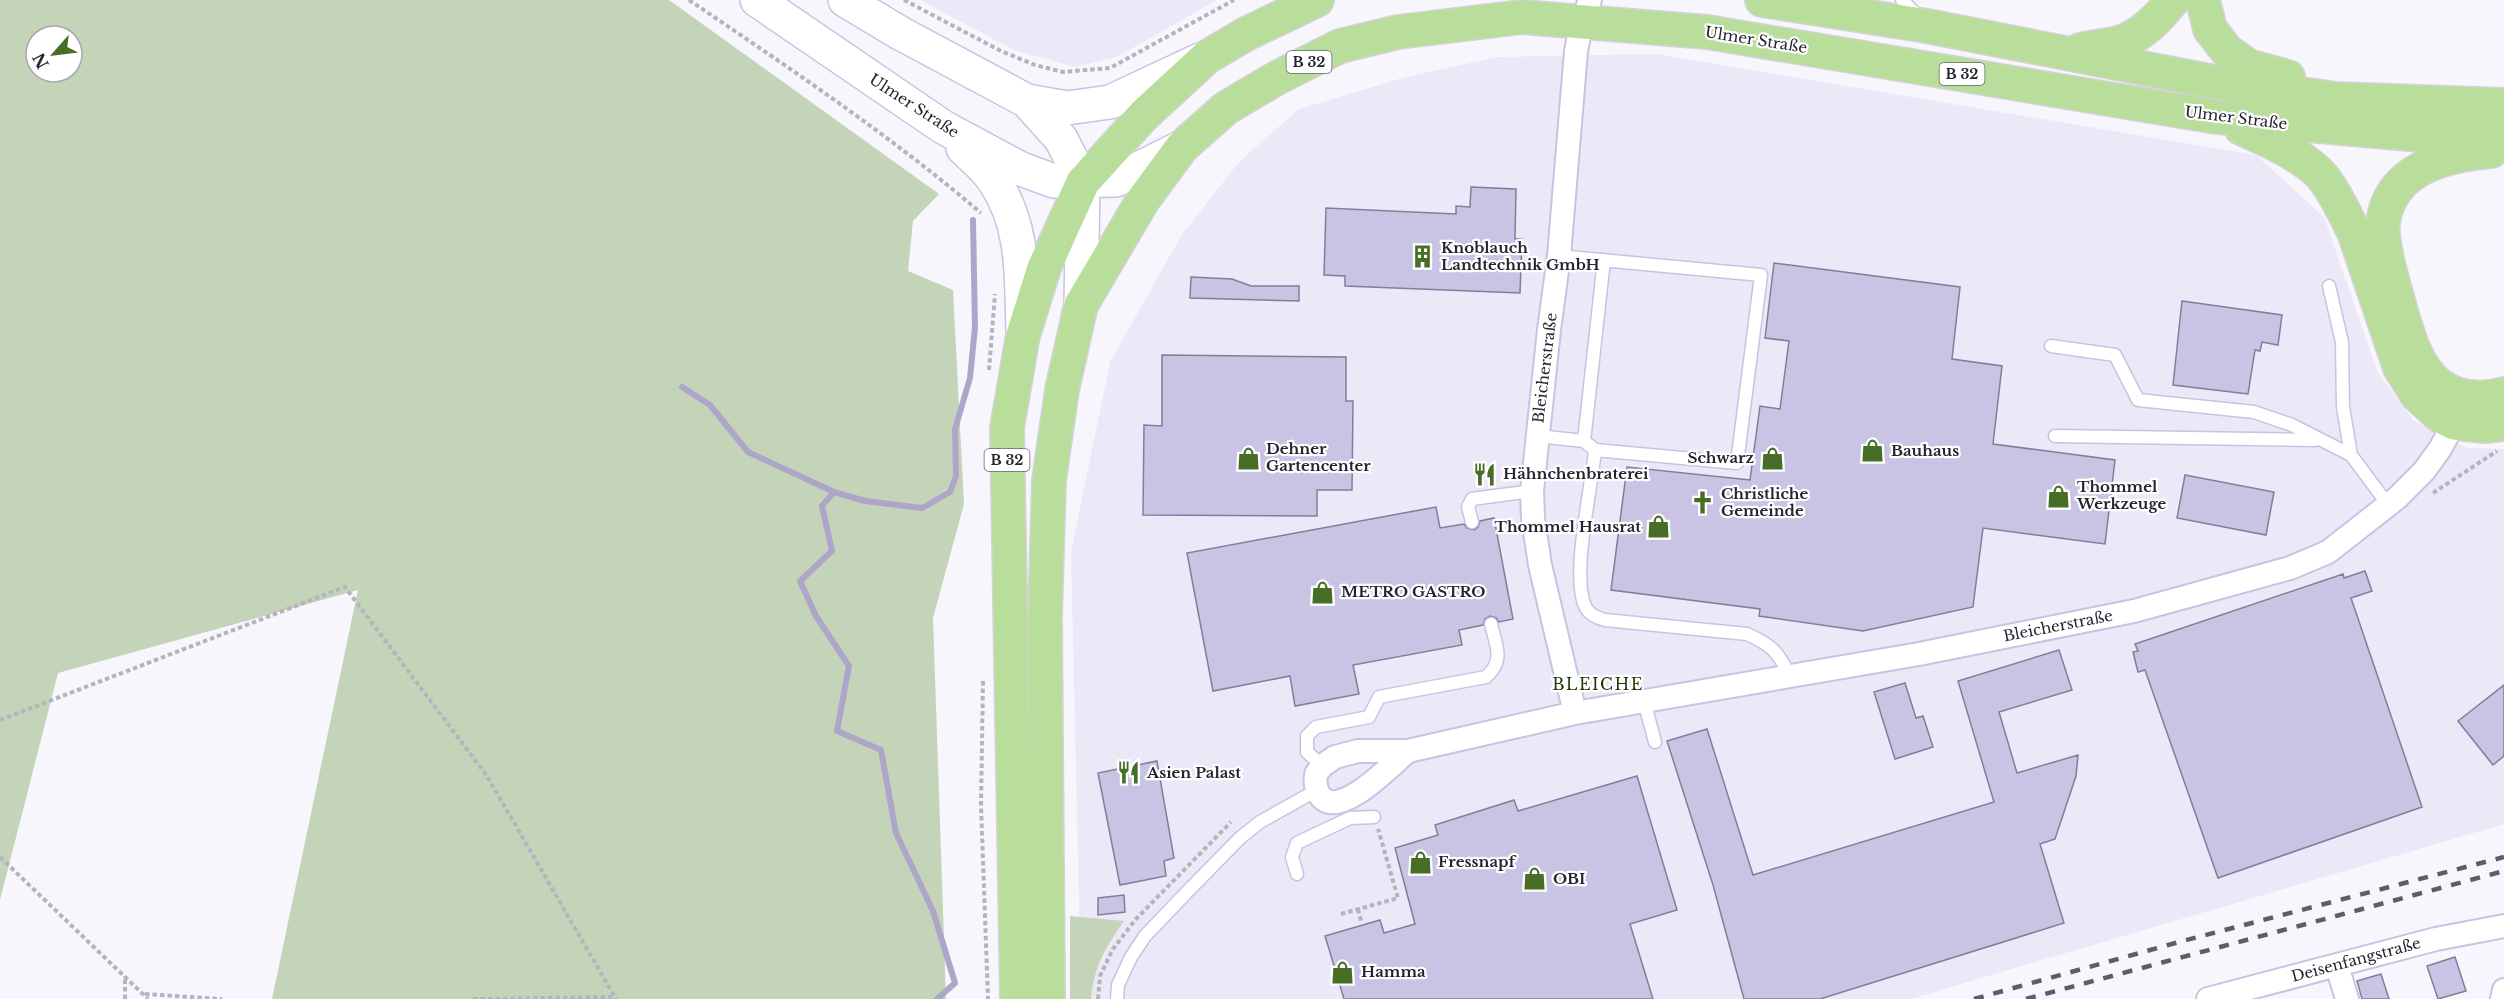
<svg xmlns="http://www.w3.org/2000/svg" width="2504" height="999" viewBox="0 0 2504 999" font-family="'Libre Baskerville',serif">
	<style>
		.built { fill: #ebe8f8 }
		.green { fill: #c3d4b8; fill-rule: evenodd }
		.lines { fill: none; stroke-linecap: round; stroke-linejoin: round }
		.stream { stroke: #ada6c9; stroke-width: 6 }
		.building { fill: #c9c3e4; stroke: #837d9b; stroke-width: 1.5 }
		.service-casing { stroke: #c9c2e3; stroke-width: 15 }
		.minor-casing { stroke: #c9c2e3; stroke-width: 26 }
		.secondary-casing { stroke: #c9c2e3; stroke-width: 36 }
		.primary-casing { stroke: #d4d3d6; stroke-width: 36 }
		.path { stroke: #b5b4bc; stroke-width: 4; stroke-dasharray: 4.5 3; stroke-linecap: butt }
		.service { stroke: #fff; stroke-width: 12 }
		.minor { stroke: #fff; stroke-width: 22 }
		.secondary { stroke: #fff; stroke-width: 33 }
		.primary { stroke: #b9dd9a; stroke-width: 33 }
		.rail { stroke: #5e5c67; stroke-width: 4.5; stroke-dasharray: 10 10; stroke-linecap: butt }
		.labels { text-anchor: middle; stroke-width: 4.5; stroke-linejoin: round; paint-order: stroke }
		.shield { fill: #fff; stroke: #67666e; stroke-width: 1.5 }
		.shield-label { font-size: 14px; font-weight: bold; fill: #262430 }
		.street-label { font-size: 15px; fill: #262430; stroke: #fff }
		.poi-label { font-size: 15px; font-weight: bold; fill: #262430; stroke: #fff; text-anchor: start }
		.neighbourhood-label { font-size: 16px; letter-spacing: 1.5px; fill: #1c3503; stroke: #fff }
	</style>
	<rect width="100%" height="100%" fill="#f7f6fd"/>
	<path class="built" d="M920,0H1217L1117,57L1075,67L1014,50Z
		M1656,54L2256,155L2324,217L2378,373L2413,420L2467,448L2504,449V824L1910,999H1085L1081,985L1071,553L1110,362L1181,236L1239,162L1299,109L1402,78L1497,57Z"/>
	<path class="green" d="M0,0H669L939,194L913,221L908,271L953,290L964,504L933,618L946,999H272L358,590L58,673L0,900ZM36,36H72V72H36Z
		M1070,916L1124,921C1105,948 1094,966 1091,999H1070Z"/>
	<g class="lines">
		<path class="stream" d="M682,387L710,405L748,452L834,492
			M937,999L955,983L933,911L896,833L881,750L837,731L849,666L816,616L800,581L832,551L822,506L834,492L865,501L922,508L950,492L956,476L955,429L970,378L975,327L973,220"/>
	</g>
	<path class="building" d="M1471,187L1516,189L1515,239H1522L1520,293L1345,286V276L1324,275L1326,208L1456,214V206L1470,207Z
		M1774,263L1960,287L1952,359L2002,366L1993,444L2115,460L2105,544L1983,528L1973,607L1863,631L1759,616L1760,609L1611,590L1627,467L1750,480L1760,406L1780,409L1789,341L1765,338Z
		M1191,277L1232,279L1251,286H1299V301L1190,298Z
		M2182,301L2282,315L2278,345L2262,342L2260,351L2255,350L2248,394L2173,385Z
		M1162,355L1346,357V401H1353L1352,490H1317V516L1143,515L1144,425L1162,426Z
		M2185,475L2274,492L2266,535L2177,518Z
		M1436,507L1440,528L1464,524L1467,528L1474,530L1478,527L1480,521L1494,518L1513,619L1499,622L1496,618L1490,616L1485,619L1483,625L1459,630L1462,645L1353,665L1359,694L1295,706L1290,676L1213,691L1187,553Z
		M2365,571L2372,591L2351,598L2422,807L2218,878L2145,670L2138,672L2133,652L2138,651L2135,644L2343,574L2344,578Z
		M2059,650L2072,690L1999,712L2017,773L2078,755L2076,776L2055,839L2040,844L2064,923L1820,999H1744L1713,885L1667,741L1707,729L1753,875L1994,802L1958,681Z
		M1905,683L1916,718L1923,716L1933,747L1895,759L1874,692Z
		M2504,685V756L2493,765L2458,721Z
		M1157,761L1174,858L1164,861L1166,876L1120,885L1098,773Z
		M1637,776L1677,910L1630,924L1653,999H1344L1325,936L1380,920L1384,933L1415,924L1395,848L1438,835L1435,825L1514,800L1518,811Z
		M1124,895L1125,912L1098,915V898Z
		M2455,957L2466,991L2438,999L2427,966Z
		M2381,974L2389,999H2362L2357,981Z"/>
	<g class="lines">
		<defs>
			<path id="service" d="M1902,0L1918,16
				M2329,286L2342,342L2343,407L2351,455
				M2051,346L2115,355L2138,400L2254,412L2292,425L2351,455L2389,506
				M1537,436L1584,441L1595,450L1737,463L1761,275L1559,256
				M2055,436L2315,440
				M1584,441L1604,260
				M1595,450C1592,487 1570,578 1586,608C1590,615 1597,618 1605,620L1747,634C1771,645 1778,651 1789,675
				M1472,522L1468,507L1472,499L1532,491
				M1644,701L1655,742
				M1322,766L1307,752V736L1316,727L1369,717L1379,697L1486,677C1505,660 1496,646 1491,624
				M1297,874L1292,857L1297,843L1350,818L1374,817
				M1117,999L1118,985L1131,957L1145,936L1187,892L1240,838L1260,822L1317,790"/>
			<path id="minor" d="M1590,0L1582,21L1576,51L1559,256L1549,330L1532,491L1533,518L1540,565L1575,713L1919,654L2134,611L2290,568L2328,552L2397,498L2424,471L2440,449L2454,423L2457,409
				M1408,751C1392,764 1341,819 1321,797C1315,790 1315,782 1316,774L1322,766L1335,757L1358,751H1408L1575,713
				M2337,966L2347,999
				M2208,999L2436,939L2504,926
				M2502,999L2504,990"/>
			<path id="secondary" d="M757,0L943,127L1021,169L1054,181L1116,180L1182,147
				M845,0L900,33L1027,101L1061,139L1083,182L1081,305
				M1027,101L1067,108L1110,102L1200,60
				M963,148C973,158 987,169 995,182C1025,228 1021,277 1023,330"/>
			<path id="primary" d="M1762,0L1927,26L2214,82L2336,99L2504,105
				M2203,0L2210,29L2227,51L2248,66L2288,77
				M2080,50C2093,47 2105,46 2118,43C2141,37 2158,18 2173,0
				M2241,128C2267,140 2296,152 2318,172C2332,185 2345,215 2354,232L2400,368L2417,395L2439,415L2454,423L2486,426L2504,424
				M2491,151C2446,155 2390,168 2383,223C2381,246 2394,285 2400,308C2408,335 2416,367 2439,385C2458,399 2482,400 2504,394
				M1017,999L1007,428L1023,335L1044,268L1083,182L1144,115L1207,57L1246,34L1317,0
				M1048,999L1045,615L1049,480L1062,390L1081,305L1143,200L1182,147L1226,108L1275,79L1340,46L1398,32L1522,17L1707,32L2217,117L2421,135L2504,133"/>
		</defs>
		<use href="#service" class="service-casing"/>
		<use href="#minor" class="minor-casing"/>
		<use href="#secondary" class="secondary-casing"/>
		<use href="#primary" class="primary-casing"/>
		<path class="path" d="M689,0C788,67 891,136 981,213
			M904,0L1001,51L1035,65L1063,72L1110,68L1234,0
			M989,370L995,294
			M2433,493L2497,451
			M983,681L981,805L988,999
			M0,720L345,587L487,776L616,999
			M0,857L148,999
			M1358,909L1361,921
			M1341,914L1398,898L1378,829
			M145,994L222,999
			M125,999V976
			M473,999L614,997
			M1098,999L1100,976L1113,949L1136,919L1231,822"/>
		<use href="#service" class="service"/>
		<use href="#minor" class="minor"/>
		<use href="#secondary" class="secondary"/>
		<use href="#primary" class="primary"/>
		<path class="rail" d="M1974,999L2179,942L2504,857
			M2026,999L2504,871"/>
	</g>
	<defs>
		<symbol id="building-bare" viewBox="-9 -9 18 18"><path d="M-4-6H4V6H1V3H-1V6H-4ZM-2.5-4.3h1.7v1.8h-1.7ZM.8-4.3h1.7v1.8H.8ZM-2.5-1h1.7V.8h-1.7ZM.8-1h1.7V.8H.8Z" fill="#476d27" stroke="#fff" stroke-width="2.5" paint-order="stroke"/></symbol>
		<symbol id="shop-bare" viewBox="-9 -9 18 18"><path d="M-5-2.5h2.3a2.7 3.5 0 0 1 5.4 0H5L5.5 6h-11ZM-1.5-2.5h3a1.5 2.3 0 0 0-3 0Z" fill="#476d27" stroke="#fff" stroke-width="2.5" paint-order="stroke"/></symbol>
		<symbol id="restaurant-bare" viewBox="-9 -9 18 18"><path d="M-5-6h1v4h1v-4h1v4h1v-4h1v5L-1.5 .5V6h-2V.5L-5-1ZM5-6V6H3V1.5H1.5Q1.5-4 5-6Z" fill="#476d27" stroke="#fff" stroke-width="2.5" paint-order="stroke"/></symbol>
		<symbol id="church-bare" viewBox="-9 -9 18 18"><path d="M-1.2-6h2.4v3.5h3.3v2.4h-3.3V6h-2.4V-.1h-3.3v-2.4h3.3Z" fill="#476d27" stroke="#fff" stroke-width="2.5" paint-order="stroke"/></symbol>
	</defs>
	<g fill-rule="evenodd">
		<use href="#building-bare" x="1406" y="240" width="33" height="33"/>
		<use href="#shop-bare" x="1856" y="434" width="33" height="33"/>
		<use href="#shop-bare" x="1232" y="442" width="33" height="33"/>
		<use href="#shop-bare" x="1756" y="442" width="33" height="33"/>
		<use href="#restaurant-bare" x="1468" y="458" width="33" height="33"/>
		<use href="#shop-bare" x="2042" y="480" width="33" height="33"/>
		<use href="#church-bare" x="1686" y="486" width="33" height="33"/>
		<use href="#shop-bare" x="1642" y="510" width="33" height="33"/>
		<use href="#shop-bare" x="1306" y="576" width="33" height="33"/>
		<use href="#restaurant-bare" x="1112" y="756" width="33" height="33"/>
		<use href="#shop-bare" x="1404" y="846" width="33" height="33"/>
		<use href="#shop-bare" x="1518" y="862" width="33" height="33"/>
		<use href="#shop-bare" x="1326" y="956" width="33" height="33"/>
	</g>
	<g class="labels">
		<g class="shield">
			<rect x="1286.5" y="51" width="45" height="22" rx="4.5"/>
			<rect x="1939.5" y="63" width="45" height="22" rx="4.5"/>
			<rect x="984.5" y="449" width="45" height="22" rx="4.5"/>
		</g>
		<g class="shield-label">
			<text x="1309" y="67">B 32</text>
			<text x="1962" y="79">B 32</text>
			<text x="1007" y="465">B 32</text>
		</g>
		<g class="street-label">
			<text transform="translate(1756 40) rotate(9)" y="5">Ulmer Straße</text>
			<text transform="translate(914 106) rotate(33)" y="5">Ulmer Straße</text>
			<text transform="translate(2236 118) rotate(7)" y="5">Ulmer Straße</text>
			<text transform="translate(1545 368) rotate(-83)" y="5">Bleicherstraße</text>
			<text transform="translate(2058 626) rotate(-11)" y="5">Bleicherstraße</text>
			<text transform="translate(2356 960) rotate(-15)" y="5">Deisenfangstraße</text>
		</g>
		<g class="poi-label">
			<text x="1441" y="253">Knoblauch<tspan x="1441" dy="17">Landtechnik GmbH</tspan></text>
			<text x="1266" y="454">Dehner<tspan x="1266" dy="17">Gartencenter</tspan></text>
			<text x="1891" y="456">Bauhaus</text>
			<text x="1754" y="463" text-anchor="end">Schwarz</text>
			<text x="1503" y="479">Hähnchenbraterei</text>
			<text x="2077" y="492">Thommel<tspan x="2077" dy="17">Werkzeuge</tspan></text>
			<text x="1721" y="499">Christliche<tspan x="1721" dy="17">Gemeinde</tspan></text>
			<text x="1641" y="532" text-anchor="end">Thommel Hausrat</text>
			<text x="1341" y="597">METRO GASTRO</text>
			<text x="1147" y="778">Asien Palast</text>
			<text x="1438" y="867">Fressnapf</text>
			<text x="1553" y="884">OBI</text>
			<text x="1361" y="977">Hamma</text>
		</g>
		<g class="neighbourhood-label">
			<text x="1598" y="690">BLEICHE</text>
		</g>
	</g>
	<g transform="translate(54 54) rotate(242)"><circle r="28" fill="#ffffff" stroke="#a8a7ac" stroke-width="1.5"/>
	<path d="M0-4.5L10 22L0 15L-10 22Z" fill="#476d27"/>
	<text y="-9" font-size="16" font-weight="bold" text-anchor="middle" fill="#262430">N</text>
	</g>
</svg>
